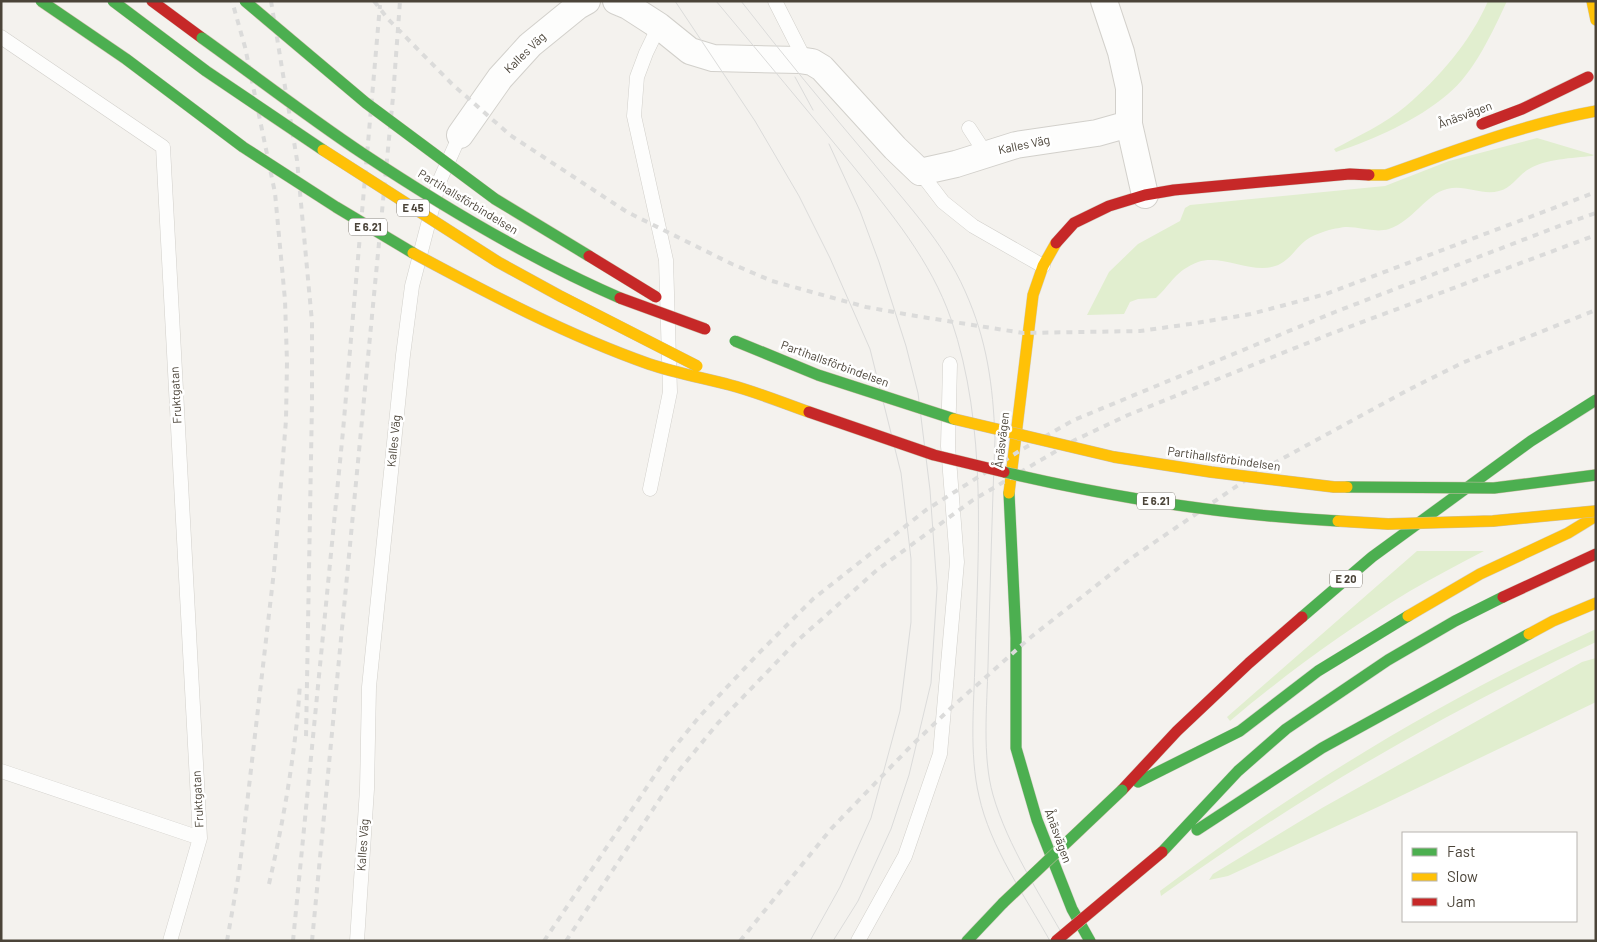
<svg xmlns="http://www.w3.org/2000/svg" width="1597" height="942" viewBox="0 0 1597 942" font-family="Barlow,sans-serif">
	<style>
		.green { fill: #e1eecf }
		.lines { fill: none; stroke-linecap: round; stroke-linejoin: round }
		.lane-casing { stroke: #d2d0cb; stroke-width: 15 }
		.street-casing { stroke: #d2d0cb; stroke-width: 28 }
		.fast-casing { stroke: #d3cfc5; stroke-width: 12 }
		.slow-casing { stroke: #d3cfc5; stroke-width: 12 }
		.jam-casing { stroke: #d3cfc5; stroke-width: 12 }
		.lane { stroke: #fdfdfc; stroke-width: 14 }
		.street { stroke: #fdfdfc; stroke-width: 26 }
		.fast { stroke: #4caf50; stroke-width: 11 }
		.slow { stroke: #ffc107; stroke-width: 11 }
		.jam { stroke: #c62828; stroke-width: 11 }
		.tram { stroke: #dbdbda; stroke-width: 1 }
		.rail { stroke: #dbdbda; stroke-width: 4; stroke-dasharray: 6 6; stroke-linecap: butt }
		.fast-bridge-casing { stroke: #ccbfa9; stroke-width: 12; stroke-linecap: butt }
		.slow-bridge-casing { stroke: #ccbfa9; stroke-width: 12; stroke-linecap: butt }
		.jam-bridge-casing { stroke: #ccbfa9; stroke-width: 12; stroke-linecap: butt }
		.fast-bridge { stroke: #4caf50; stroke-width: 11 }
		.slow-bridge { stroke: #ffc107; stroke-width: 11 }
		.jam-bridge { stroke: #c62828; stroke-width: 11 }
		.labels { text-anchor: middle; stroke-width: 5; stroke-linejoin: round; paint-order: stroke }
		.shield { fill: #fff; stroke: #817c74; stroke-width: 1 }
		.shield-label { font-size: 11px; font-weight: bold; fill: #4b4439 }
		.street-label { font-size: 12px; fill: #4b4439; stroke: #fff }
	</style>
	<rect width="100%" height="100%" fill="#f4f2ee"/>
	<path class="green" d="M1488,1H1507C1493,31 1474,73 1448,94C1416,121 1375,139 1336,152L1334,149C1357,137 1386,123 1406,106C1439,78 1471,41 1488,1Z
		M1537,138L1594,155L1592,156C1573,158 1545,159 1529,169C1518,175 1512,188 1499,191C1482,196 1465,184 1447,189C1426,194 1413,221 1389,229C1375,233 1361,227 1347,227C1342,227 1334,229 1329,230C1323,232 1316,234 1311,237C1299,243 1292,258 1280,264C1255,277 1223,253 1198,262C1175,271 1172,283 1156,298L1138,299L1130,302L1124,314L1087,315L1109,272L1138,244L1180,221L1185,208L1190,205L1385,186L1449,161Z
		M1417,551H1484C1459,564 1434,577 1410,591C1346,630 1287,673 1230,721L1227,717Z
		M1596,629V642C1443,713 1298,798 1161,896L1160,891C1296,788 1441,700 1596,629Z
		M1596,658V702L1380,806L1228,876L1209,880L1213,874L1322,808L1582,662Z"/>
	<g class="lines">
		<defs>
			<path id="lane" d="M775,1L806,62
				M1,37L163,147L200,838L170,941
				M969,128L986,154
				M920,172L943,202L973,226L1043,266
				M650,489L670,392L666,260L634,116L637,77L646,53L659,26
				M1,771L200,838
				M357,941L367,789L369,687L403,355L412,286L439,182L460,135
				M858,941L905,856L940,754L957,562L948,446L950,364"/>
			<path id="street" d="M616,1L628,6L659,26L690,51L713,58L799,60L812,62L822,68L895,148L920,172L956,164L1016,145L1097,133L1129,124
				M1104,1L1121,52L1129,88V124L1145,195
				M460,135L500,78L530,45L578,6L587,1"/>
			<path id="fast" d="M1009,493L1016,638V748L1037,820L1072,909L1090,941
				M1302,617L1372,557L1531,441L1596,400
				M1138,782L1240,731L1318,671L1408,616
				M1197,830L1322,748L1529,634
				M1162,852L1238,771L1286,729L1388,660L1455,621L1503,597
				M967,941L1003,903"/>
			<path id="slow" d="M1592,1L1596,20
				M1369,175H1386C1455,151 1524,124 1596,111
				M1009,493L1033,295L1043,266L1056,243
				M1408,616L1480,574L1568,533L1596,516
				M1529,634L1553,621L1596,603"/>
			<path id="jam" d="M152,1L202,38
				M1482,124L1522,109L1588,77
				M1056,243L1074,223L1109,206L1145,195L1174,190L1350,174L1369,175
				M1503,597L1596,554
				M1122,790L1177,731L1249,663L1302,617"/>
		</defs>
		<use href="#lane" class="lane-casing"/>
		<use href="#street" class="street-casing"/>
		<use href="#fast" class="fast-casing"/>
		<use href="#slow" class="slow-casing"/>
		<use href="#jam" class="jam-casing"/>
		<use href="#lane" class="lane"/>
		<use href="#street" class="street"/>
		<use href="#fast" class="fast"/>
		<use href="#slow" class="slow"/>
		<use href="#jam" class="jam"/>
		<path class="tram" d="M675,1L755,121L799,196L830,258L870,349L901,473L911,559V622L900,711L871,818L840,887L810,941
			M716,1C762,56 808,111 853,166C891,213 931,261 951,319C988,427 978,548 975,661C974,704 969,754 979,796C990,847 1025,896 1050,941
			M741,1C783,55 826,107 870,159C904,201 943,241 965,291C987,340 993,385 995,438C992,514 990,590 988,666C987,706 982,756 993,795C1008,847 1040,894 1066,941
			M795,77L813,110
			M829,144L860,211L879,262L906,346L918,393L930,490L937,588L931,683L909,775L891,829L858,901L833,941"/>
		<path class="rail" d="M271,1L297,160L312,322V402L306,738
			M374,1L388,19L452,84L510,135L627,212L732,264L772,281L866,307L916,316L1023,333L1140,331L1190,324L1251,314L1326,294L1596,192
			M269,884C284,818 296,750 300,683
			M227,941L239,873L274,571L286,420L287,362L285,300L275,193L245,47L232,1
			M293,941L343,431L380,5
			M312,941L393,97L400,1
			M544,941L669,754L699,717L759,653L813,599L926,510L1021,450L1074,420L1335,312L1567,223L1596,213
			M566,941L677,773L718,723L796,642L877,570L973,500L1075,440L1128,415L1330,334L1596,235
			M740,941L831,829L911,746L952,707L1031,637L1130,559L1256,473L1408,390L1462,363L1596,310"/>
		<defs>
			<path id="fast-bridge" d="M41,1L126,59L243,147L336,207L413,253
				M113,1L206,71L323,150
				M245,1L366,103L495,199L589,256
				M202,38C255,76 308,117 362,153C445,208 530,259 620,298
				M735,341L818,375L954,419
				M1004,472C1114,498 1226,515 1338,521
				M1347,487L1494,488L1596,475
				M1003,903L1122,790"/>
			<path id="slow-bridge" d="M323,150L498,262L560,296L697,366
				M413,253C489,294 567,335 649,364C676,373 703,378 730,385C757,392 783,403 809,412
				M954,419L1114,457L1211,472L1334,487H1347
				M1338,521L1388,524L1493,521L1596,511"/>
			<path id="jam-bridge" d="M589,256L656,297
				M620,298L705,329
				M809,412L934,455L1004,472
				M1056,941L1162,852"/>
		</defs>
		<use href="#fast-bridge" class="fast-bridge-casing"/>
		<use href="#slow-bridge" class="slow-bridge-casing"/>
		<use href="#jam-bridge" class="jam-bridge-casing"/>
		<use href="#fast-bridge" class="fast-bridge"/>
		<use href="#slow-bridge" class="slow-bridge"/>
		<use href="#jam-bridge" class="jam-bridge"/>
	</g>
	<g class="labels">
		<g class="shield">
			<rect x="397" y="199.5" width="32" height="17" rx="4"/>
			<rect x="349" y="218.5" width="38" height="17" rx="4"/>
			<rect x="1137" y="492.5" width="38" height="17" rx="4"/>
			<rect x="1330" y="570.5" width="32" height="17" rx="4"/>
		</g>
		<g class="shield-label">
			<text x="413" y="212">E 45</text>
			<text x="368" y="231">E 6.21</text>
			<text x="1156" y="505">E 6.21</text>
			<text x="1346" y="583">E 20</text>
		</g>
		<g class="street-label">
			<text transform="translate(525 53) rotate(-44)" y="4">Kalles Väg</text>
			<text transform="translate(1465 115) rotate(-20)" y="4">Ånäsvägen</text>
			<text transform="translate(1024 145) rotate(-12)" y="4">Kalles Väg</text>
			<text transform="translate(468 202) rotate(31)" y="4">Partihallsförbindelsen</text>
			<text transform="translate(835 364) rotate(20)" y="4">Partihallsförbindelsen</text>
			<text transform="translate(176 395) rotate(-93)" y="4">Fruktgatan</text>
			<text transform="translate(1002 440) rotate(-83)" y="4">Ånäsvägen</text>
			<text transform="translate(394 441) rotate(-84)" y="4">Kalles Väg</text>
			<text transform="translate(1224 459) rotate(8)" y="4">Partihallsförbindelsen</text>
			<text transform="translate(198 799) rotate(-93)" y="4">Fruktgatan</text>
			<text transform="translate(1058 836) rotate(70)" y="4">Ånäsvägen</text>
			<text transform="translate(363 845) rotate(-86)" y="4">Kalles Väg</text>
		</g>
	</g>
	<rect width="1597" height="942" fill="none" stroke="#4b4439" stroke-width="5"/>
	<rect x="1402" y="832" width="175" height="90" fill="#ffffff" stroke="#b7b4b0"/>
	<rect x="1412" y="848" width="25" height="8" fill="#4caf50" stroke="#b7b4b0"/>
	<text x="1447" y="857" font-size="15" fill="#4b4439">Fast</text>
	<rect x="1412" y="873" width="25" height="8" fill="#ffc107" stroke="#b7b4b0"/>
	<text x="1447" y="882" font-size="15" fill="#4b4439">Slow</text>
	<rect x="1412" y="898" width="25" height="8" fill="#c62828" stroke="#b7b4b0"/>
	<text x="1447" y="907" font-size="15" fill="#4b4439">Jam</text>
</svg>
